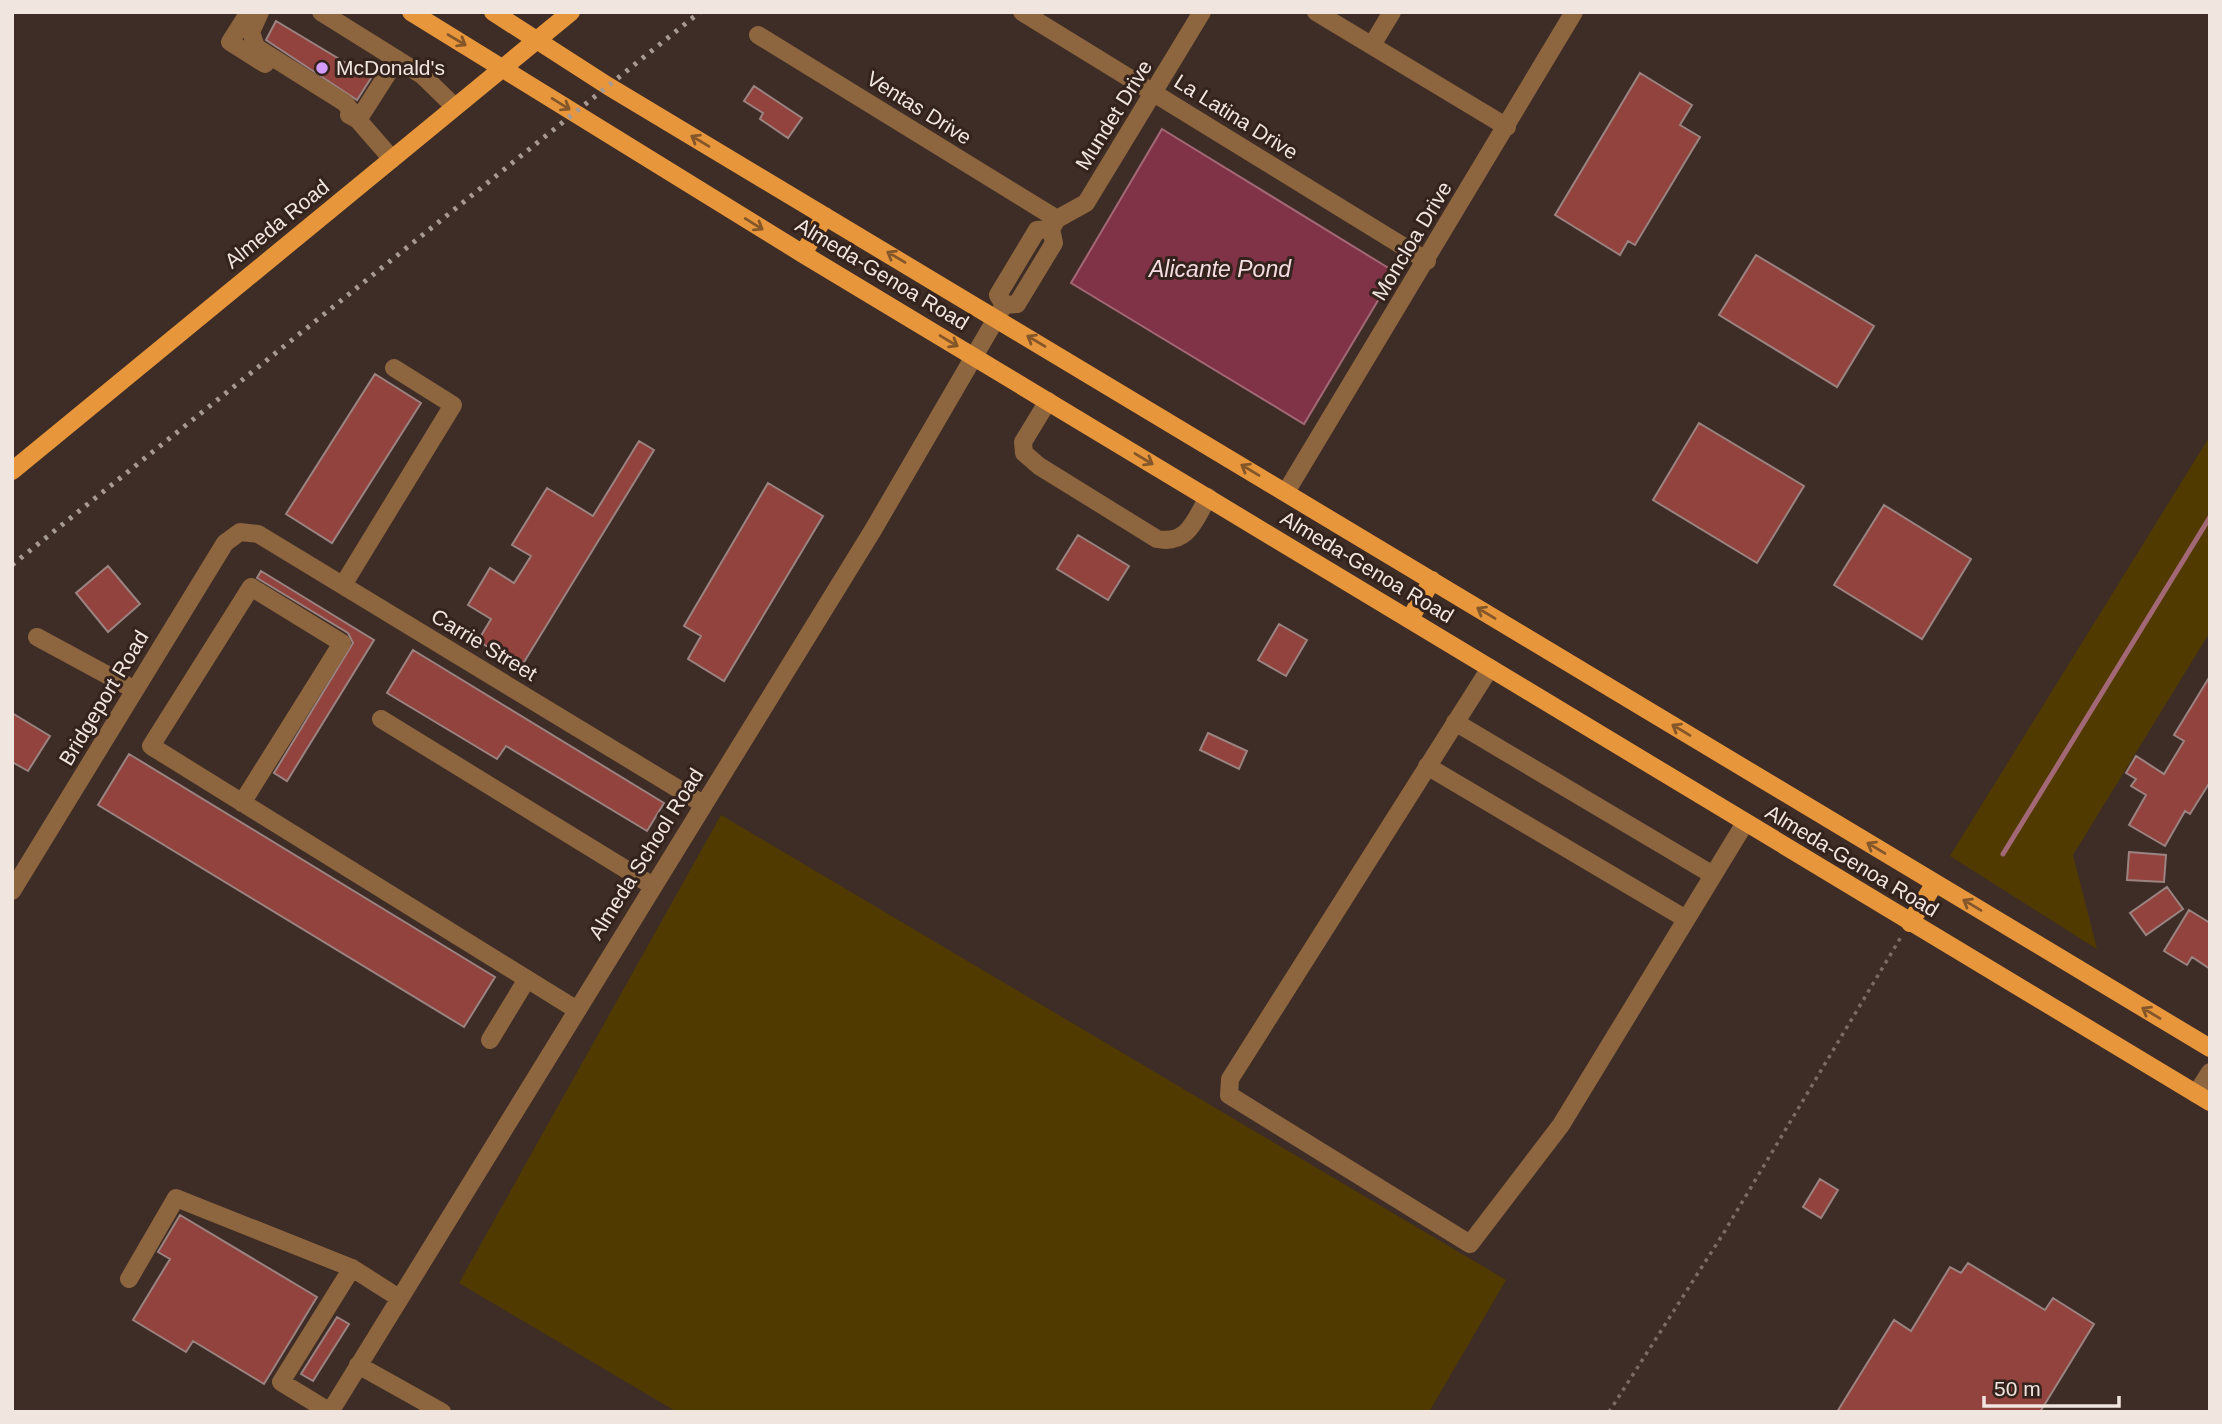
<svg xmlns="http://www.w3.org/2000/svg" width="2222" height="1424" viewBox="0 0 2222 1424" font-family="Helvetica,sans-serif">
	<style>
		.green { fill: #503a00 }
		.water { fill: #803347; stroke: #a26875; stroke-width: 2 }
		.lines { fill: none; stroke-linecap: round; stroke-linejoin: round }
		.stream { stroke: #a26875; stroke-width: 5 }
		.building { fill: #92433d; stroke: #9a8381; stroke-width: 2 }
		.path { stroke: #7c6c66; stroke-width: 3.5; stroke-dasharray: 3.5 5; stroke-linecap: butt }
		.minor { stroke: #8d653e; stroke-width: 18 }
		.major { stroke: #e8963b; stroke-width: 18 }
		.rail { stroke: #a79993; stroke-width: 5; stroke-dasharray: 3.5 7; stroke-linecap: butt }
		.oneway { stroke: #84572a }
		.poi-dot { fill: #d29dfd; stroke: #33231c; stroke-width: 2.5 }
		.labels { text-anchor: middle; stroke-width: 6; stroke-linejoin: round; paint-order: stroke }
		.poi-label { font-size: 21px; fill: #f1e5e0; stroke: #33231c; text-anchor: start }
		.street-label { font-size: 21px; fill: #f1e5e0; stroke: #33231c }
		.water-label { font-size: 23px; font-style: italic; fill: #f4dce0; stroke: #33231c }
	</style>
	<rect width="100%" height="100%" fill="#3e2d26"/>
	<path class="green" d="M2210,436V632L2073,855L2097,949L1950,856Z
		M721,815L1506,1280L1429,1412H677L459,1283Z"/>
	<path class="water" d="M1162,129L1395,272L1304,424L1071,283Z"/>
	<g class="lines">
		<path class="stream" d="M2003,854L2210,517"/>
	</g>
	<path class="building" d="M276,21L371,78L357,100L266,40Z
		M1640,73L1692,105L1680,125L1700,137L1635,245L1628,241L1620,255L1555,215Z
		M754,86L802,118L788,138L760,119L763,113L744,101Z
		M1756,255L1874,326L1837,387L1719,315Z
		M375,374L421,403L332,543L286,514Z
		M1699,423L1804,486L1757,563L1653,500Z
		M639,441L654,450L521,667L478,641L491,619L468,605L490,568L514,583L531,556L512,545L547,488L593,516Z
		M768,483L823,516L724,681L688,659L701,636L684,626Z
		M1884,505L1971,559L1922,639L1834,585Z
		M1078,535L1129,566L1108,600L1057,569Z
		M108,566L140,604L108,632L76,593Z
		M261,571L374,640L287,781L274,773L353,643L348,633L257,578Z
		M1279,624L1307,640L1286,676L1258,660Z
		M413,650L664,803L647,831L506,746L497,759L387,693Z
		M2210,676V782L2190,814L2185,811L2165,846L2129,825L2146,795L2131,786L2136,779L2126,773L2136,756L2164,774L2184,741L2174,735Z
		M12,713L50,736L28,771L12,762Z
		M1208,733L1247,751L1239,769L1200,750Z
		M129,754L495,977L464,1027L98,805Z
		M2129,852L2166,855L2164,882L2127,880Z
		M2167,887L2183,909L2146,935L2130,913Z
		M2189,910L2210,923V969L2192,957L2187,965L2164,951Z
		M1820,1179L1838,1190L1821,1218L1803,1207Z
		M180,1215L317,1297L264,1384L193,1341L186,1352L133,1320L170,1259L158,1252Z
		M1968,1263L2045,1310L2053,1298L2094,1324L2040,1412H1837L1894,1320L1911,1331L1950,1267L1961,1273Z
		M337,1317L349,1324L313,1381L301,1374Z"/>
	<g class="lines">
		<path class="path" d="M1609,1412L1723,1234L1901,937"/>
		<path class="minor" d="M249,12L230,42L265,64
			M260,12L251,32L256,47L345,103L358,120L397,59
			M321,12L422,75L455,107
			M1022,12L1427,261
			M1316,12L1507,127
			M758,35L1057,219
			M1372,45L1392,12
			M349,115L358,120L392,159
			M1004,305L1017,304L1054,243L1051,229L1057,219L1086,203L1202,12
			M1004,305L998,295L1037,230L1051,229
			M1048,401L1023,442L1024,453L1039,466L1157,539C1188,545 1195,520 1208,497
			M1286,492L1574,12
			M343,585L453,405L394,368
			M37,637L135,690
			M1490,668L1230,1079L1229,1095L1470,1244L1561,1125L1745,823
			M381,719L653,886
			M1455,722L1713,875
			M1427,766L1686,919
			M242,803L342,643L251,587L151,746L577,1010
			M12,891L225,543L240,532L258,534L703,804
			M490,1040L527,979
			M2196,1094L2210,1072
			M129,1279L176,1198L352,1268
			M358,1365L442,1412
			M330,1412L873,530L1004,305
			M330,1412L281,1382L352,1268L399,1298"/>
		<path class="major" d="M411,12L803,254L2210,1102
			M493,12L608,86L2210,1048
			M803,254L825,216
			M12,471L571,12
			M1410,619L1432,580
			M1910,923L1935,883"/>
		<path class="rail" d="M12,565L700,12"/>
	</g>
	<defs><path id="oneway-shaft" d="M-6 0H5M1.5-3L5.5 0L1.5 3" fill="none" stroke-width="1.6" stroke-linecap="round" stroke-linejoin="round" transform="scale(1.75)"/></defs>
	<g class="oneway">
		<use href="#oneway-shaft" transform="translate(457 40) rotate(31)"/>
		<use href="#oneway-shaft" transform="translate(561 104) rotate(32)"/>
		<use href="#oneway-shaft" transform="translate(700 141) rotate(-149)"/>
		<use href="#oneway-shaft" transform="translate(754 224) rotate(32)"/>
		<use href="#oneway-shaft" transform="translate(896 257) rotate(-149)"/>
		<use href="#oneway-shaft" transform="translate(949 341) rotate(31)"/>
		<use href="#oneway-shaft" transform="translate(1036 341) rotate(-149)"/>
		<use href="#oneway-shaft" transform="translate(1144 459) rotate(31)"/>
		<use href="#oneway-shaft" transform="translate(1250 470) rotate(-149)"/>
		<use href="#oneway-shaft" transform="translate(1486 613) rotate(-149)"/>
		<use href="#oneway-shaft" transform="translate(1681 730) rotate(-149)"/>
		<use href="#oneway-shaft" transform="translate(1876 848) rotate(-149)"/>
		<use href="#oneway-shaft" transform="translate(1972 905) rotate(-149)"/>
		<use href="#oneway-shaft" transform="translate(2151 1013) rotate(-149)"/>
	</g>
	<circle class="poi-dot" cx="322" cy="68" r="7"/>
	<g class="labels">
		<g class="poi-label">
			<text x="336" y="75">McDonald's</text>
		</g>
		<g class="street-label">
			<text transform="translate(919 108) rotate(32)" y="7">Ventas Drive</text>
			<text transform="translate(1114 115) rotate(-58)" y="7">Mundet Drive</text>
			<text transform="translate(1236 117) rotate(32)" y="7">La Latina Drive</text>
			<text transform="translate(277 224) rotate(-39)" y="7">Almeda Road</text>
			<text transform="translate(1412 241) rotate(-59)" y="7">Moncloa Drive</text>
			<text transform="translate(882 274) rotate(31)" y="7">Almeda-Genoa Road</text>
			<text transform="translate(1367 567) rotate(31)" y="7">Almeda-Genoa Road</text>
			<text transform="translate(484 645) rotate(31)" y="7">Carrie Street</text>
			<text transform="translate(104 698) rotate(-59)" y="7">Bridgeport Road</text>
			<text transform="translate(646 854) rotate(-58)" y="7">Almeda School Road</text>
			<text transform="translate(1852 861) rotate(31)" y="7">Almeda-Genoa Road</text>
		</g>
		<g class="water-label">
			<text x="1220" y="277">Alicante Pond</text>
		</g>
	</g>
	<rect width="2222" height="1424" fill="none" stroke="#f1e5e0" stroke-width="28"/>
	<path d="M1984 1396v10h135v-10" fill="none" stroke="#f1e5e0" stroke-width="3.5"/>
	<text x="1994" y="1396" font-size="21" fill="#f1e5e0" stroke="#33231c" stroke-width="5" paint-order="stroke">50 m</text>
</svg>
